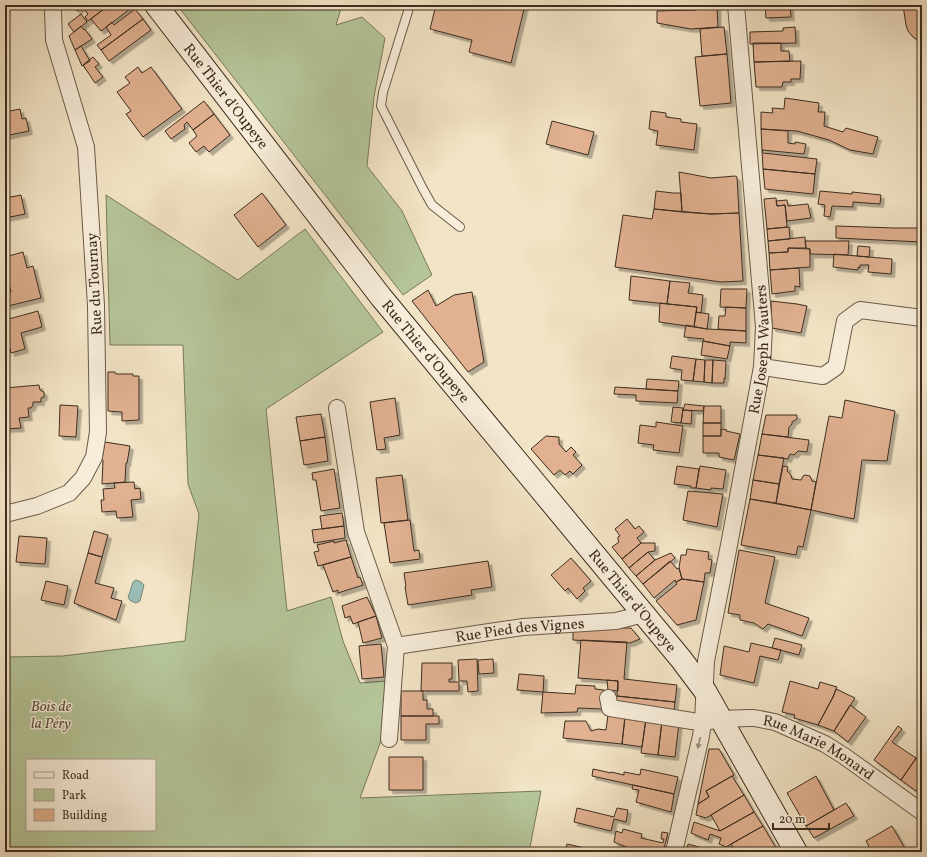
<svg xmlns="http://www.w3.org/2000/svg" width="927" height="857" viewBox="0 0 927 857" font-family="Vollkorn,serif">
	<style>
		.green { fill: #b5c599; stroke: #78795c; fill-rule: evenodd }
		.water { fill: #9bbeb6; stroke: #75847a }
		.building { fill: #e1b191; stroke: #3c2d1f; filter: url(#shadow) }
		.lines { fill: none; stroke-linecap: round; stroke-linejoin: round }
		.lane-casing { stroke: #6a5b49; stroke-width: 10 }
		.street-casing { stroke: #6a5b49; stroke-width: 18 }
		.secondary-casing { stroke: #3c2d1f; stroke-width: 24 }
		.lane { stroke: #f7edda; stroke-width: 8 }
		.street { stroke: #f7edda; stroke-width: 16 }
		.secondary { stroke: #f7edda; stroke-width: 22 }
		.oneway { fill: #9a8d7c }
		.labels { text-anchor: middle; stroke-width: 3; stroke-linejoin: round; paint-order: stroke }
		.street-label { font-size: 15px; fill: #3c2d1f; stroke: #f7edda }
		.park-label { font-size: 15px; font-style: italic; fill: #5a533e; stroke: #f7edda }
	</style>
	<defs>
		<filter id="shadow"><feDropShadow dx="3.5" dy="3.5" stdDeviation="0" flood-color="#0004"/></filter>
	</defs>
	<rect width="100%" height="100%" fill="#f2e4c6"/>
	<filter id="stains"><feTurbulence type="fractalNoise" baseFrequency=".005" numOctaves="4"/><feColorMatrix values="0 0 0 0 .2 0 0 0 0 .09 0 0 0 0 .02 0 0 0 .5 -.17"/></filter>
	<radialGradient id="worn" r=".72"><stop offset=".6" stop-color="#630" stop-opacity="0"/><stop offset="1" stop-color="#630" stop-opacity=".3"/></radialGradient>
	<path class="green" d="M177,5H342L336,25L362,17L385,38L374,97L367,166L402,211L432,275L403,295Z
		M106,195L238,280L305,229L383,332L266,409L287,611L331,597L343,641L360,683L386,681L382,738L360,798L541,791L529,852H5V657L63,656L185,641L199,514L188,484L183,345H110ZM27,760H155V830H27Z"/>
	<path class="water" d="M136,580L141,582L144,585L140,601L136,603L131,601L128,598L133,582Z"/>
	<path class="building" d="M73,5H85L77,11Z
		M91,5H109L88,21L85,17L88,14L85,10Z
		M109,5H133L134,6L101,31L91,19Z
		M436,5H525L511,63L469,52L472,40L430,29Z
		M696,5H717L718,27L691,29L657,23V11L696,10Z
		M765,5H790L791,17L766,18Z
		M903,5H922V43L913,37L908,31L906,25Z
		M135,9L143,19L101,50L97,45L111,35L106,27L112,22L114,25Z
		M81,14L87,22L74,32L68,24Z
		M143,19L151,30L109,61L101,50Z
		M81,26L84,30L85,29L92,39L75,50L69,36Z
		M724,27L727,54L702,56L700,29Z
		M795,27L796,43L750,44V32L783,31V28Z
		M753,43H781V51H789L790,61L754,62Z
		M81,46L90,61L82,66L75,50Z
		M727,54L731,103L700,106L695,57Z
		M93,57L99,64L95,67L103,77L95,83L83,65Z
		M801,61L800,79H791V82H783L782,87H756L754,62Z
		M138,67L142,73L151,67L182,109L143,137L126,114L131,111L117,92L130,83L125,77Z
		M785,98L819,103L818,112H825L824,126L843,132L846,128L878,137L873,154L850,150L829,140L797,131L761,129V112L773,113L772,108L784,109Z
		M204,101L214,114L193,130L187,122L184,125L185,129L171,139L165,131Z
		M20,109L22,119L26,118L29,131L5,136V112Z
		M651,111L666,113V117L681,119V122L697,124L694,150L656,145L658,131L649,129Z
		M214,114L230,135L209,152L204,146L196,152L189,143L197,136L193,130Z
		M552,121L594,132L588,155L546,144Z
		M761,129L788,131V143L795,144V142L806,144L804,154L762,150Z
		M762,150H763V153L817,159L815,174L763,169Z
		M763,169L815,174L813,194L765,189Z
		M679,172L711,178L735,176L737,177L739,213L711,214L682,212Z
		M656,191L673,193H681L682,212L654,209Z
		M820,191L852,194V192L881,195L880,204L853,202V207L832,206L830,217L824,216L825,205L818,204Z
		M262,193L286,225L258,247L234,215Z
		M21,195L25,214L5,218V198Z
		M776,198L777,206L785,205L787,227L767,229L764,199Z
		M787,200L788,206L808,204L811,218L787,221L785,205L777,206L776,201Z
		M654,209L711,214L739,213L743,281L721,282L615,267L623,215L652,219Z
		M836,226L894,228H922V242L836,238Z
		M789,227L790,239L768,241L767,229Z
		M805,237L806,248H788V252L769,253L768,241Z
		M805,241H849L848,255L810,254V249L806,248Z
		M858,246L870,247L869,257L857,256Z
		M788,248L810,249V267L770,270L769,253L788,252Z
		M23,252L27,268L33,266L41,298L8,306L5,293L11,292L5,265V257Z
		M834,254L892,259L891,274L868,272L869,265H860V268L858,267V270L833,267Z
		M799,268L800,287L795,286V291L772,294L770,270Z
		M631,276L670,281L667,304L629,300Z
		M670,281L690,283L688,293L703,295L701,313L696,312L697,307L667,304Z
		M721,289H747L746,308L720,307Z
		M428,290L436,306L454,295L472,292L484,362L468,372L412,301Z
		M771,301L797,304L807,306L801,333L772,328Z
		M660,303L697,307L694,327L659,322Z
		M726,307L746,308V331L718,329L719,316H725Z
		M38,311L42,327L21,333L25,349L11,353L5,327V320Z
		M696,312L709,314L707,329L694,327Z
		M686,325L707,329L746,331V343L730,342V346L703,341L704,339L684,337Z
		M703,341L730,346L727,359L701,355Z
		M672,356L696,359L693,381L681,380L682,370L670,368Z
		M696,359L705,360L704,382L693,381Z
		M705,360H713L712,383L704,382Z
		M713,360L726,361L725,379L724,378V383H712Z
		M108,372H115L116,374H133V376H139V420L122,421V412L108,411Z
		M647,379L679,381L678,391L646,389Z
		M39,385L40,390L44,392V397L41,398V402H33V405L31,408H28L29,417L19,418L21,428L5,429V388Z
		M615,387L678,391L677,403L636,401V395L614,394Z
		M395,398L400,435L384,438L386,449L377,450L370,402Z
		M845,400L895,411L887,461L862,460L854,519L811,510L829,416L842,418Z
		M685,404L704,406L703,411L683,410Z
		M60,405L78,406L76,437L59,436Z
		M704,406H721V423H703Z
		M673,407L683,408L681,423L671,422Z
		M683,410L692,411L691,424L681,423Z
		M321,414L325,437L300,441L296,417Z
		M766,415H797V419L792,422V424L789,427L788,437L762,434Z
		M656,422L683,426L679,453L653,450L654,445L638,443L640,425L656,427Z
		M703,423H721V436H703Z
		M721,429L727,430L726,431L740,434L734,460L719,457V453H703V436H721Z
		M762,434L809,440L807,452L798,451L794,455L790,454L788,459L758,455Z
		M546,436L559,437V444L566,452L571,447L576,452L573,455L582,465L573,474L570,471L565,475L560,470L554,475L531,449Z
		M325,437L328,461L304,465L300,441Z
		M105,442L130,446L127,463H126L125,482L102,484L103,460L102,459Z
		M758,455L784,458L779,484L753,480Z
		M677,466L699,469L696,488H691V486L674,484Z
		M700,466L726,470L723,489L711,488V490L696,488Z
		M783,466L788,467L787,471L791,475L792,479L801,480L803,476L805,475L810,476L812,481L816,482L811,510L776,503Z
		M334,469L340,508L321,511L316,480H313L312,473Z
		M402,475L408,520L381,523L376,478Z
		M753,480L779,484L776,503L750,499Z
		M134,482L135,489L140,488L141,499L131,500L133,517L117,518L116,511L102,512L101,500H104L103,489L115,488L114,483Z
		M688,491L723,494L717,527L683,520Z
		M750,499L811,510L803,547L798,546L796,555L741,545Z
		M342,513L344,526L322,529L320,516Z
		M627,519L635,529L639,526L644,532L637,538L641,543L622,559L612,547L619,542L618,540V537L620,536L615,529Z
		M410,520L414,551L419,550L420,559L390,563L384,523Z
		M344,526L345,538L314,543L312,530Z
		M94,531L108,535L102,557L88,553Z
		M19,536L47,538L45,564L16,562Z
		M346,540L351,557L318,566L314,552L319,551L317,545L334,541V543Z
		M641,543H655V551L648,552L629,568L622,559Z
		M687,549L709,552L708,559L712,560L710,573H705L704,582L682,579L679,568L681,555H686Z
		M739,550L775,557L765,603L809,618L802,636L768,624L763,629L754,623L740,620V615L728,613Z
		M648,552L655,560L636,576L629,568Z
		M88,553L102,557L95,583L114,588L111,598L122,601L116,620L74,603Z
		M671,553L675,558L643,584L636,576L655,560Z
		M351,557L358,578L360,577L363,585L338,593V590L333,592L323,565Z
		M571,558L591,581L583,588L585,591L577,599L568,588L565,591L551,575Z
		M488,561L492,587L471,590L472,595L408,605L405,587H406L404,573Z
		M670,561L677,569L679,568L682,579L676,582L675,580L654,598L643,584Z
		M682,579L704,582L696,620L677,625L656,601L677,584L676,582Z
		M46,581L68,586L64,605L41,600Z
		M367,597L376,616L353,624L350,616L345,618L342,606Z
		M376,616L382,638L363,643L358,622Z
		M573,628H631L640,639L630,643L573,640Z
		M775,638L802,645L799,655L772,648Z
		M581,640L627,642L624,679L677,685L675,702L617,696L618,681L578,678Z
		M751,643L781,650L778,660L760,656L754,683L720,675L724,646L749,652Z
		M381,644L384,677L362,679L359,646Z
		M477,659L478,691L468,692L467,681H459L458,660Z
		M493,659L494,673L479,674L478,660Z
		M422,663H452V679H449V682H459V691H421Z
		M519,674L544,676L543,692L517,690Z
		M607,680L618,681V691L608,690Z
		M790,681L818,689L820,682L837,687L833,697L818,725L794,718L795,715L782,712Z
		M576,685L595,686V689L604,690L602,709L578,708L577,712L541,713L543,692L575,694Z
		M836,689L855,698L834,731L818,725L833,697Z
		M401,691H423V700H427V709H433V716H401Z
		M616,696L675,702L674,711L614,704Z
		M850,705L866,717L848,742L834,731Z
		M608,715L625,717L622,744L563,738L565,721H586L591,731L598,729L606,730Z
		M401,716H439V724H426V740H401Z
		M625,717L646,719L642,747L622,744Z
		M646,719L662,721L658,755L641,753Z
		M662,721L679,723L675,757L658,755Z
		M898,726L902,729L892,742L916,758L901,780L874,760Z
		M709,749H719L734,775L706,791L709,797L698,804Z
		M922,750V783L916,791L901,780Z
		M389,757H423V790H389Z
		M593,769L611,773V772L624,775V772L640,775L641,769L678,777L674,794L592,776Z
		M732,776L744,795L706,818L696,815L698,804L709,797L706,791Z
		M816,776L834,810L806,826L787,793Z
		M633,785L674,794L671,812L636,802L639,790L632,789Z
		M744,795L754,812L720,831L711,815Z
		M846,803L854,816L814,838L806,826Z
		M577,808L614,817L617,808L628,810L626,822L614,819L611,831L574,822Z
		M754,812L763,826L726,847L719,844L721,838L710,834L708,840L691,833L694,822L720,831Z
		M763,826L778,851L776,852H743L741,849L735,852L731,844Z
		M892,826L907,852H872L866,841Z
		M623,829L642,834L641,838L663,843L664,839H661L662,832L668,833L663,852H639L614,842L616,831L622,833Z
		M567,844L603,852H565Z
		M688,844L713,851L714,850L722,852H687Z"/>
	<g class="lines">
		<defs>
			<path id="lane" d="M410,5L383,92L381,106L423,189L432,205L460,227"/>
			<g id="street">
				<path d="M762,367L823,376L836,367L845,321L860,310L922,318"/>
				<path d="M337,408L356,532L396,646L389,739"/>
				<path d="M5,514L37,506L69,493L83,478L94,457L98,432L96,305L86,147L54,40L53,10L54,5"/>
				<path id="s1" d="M396,646L523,627L616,621L644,614"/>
				<path id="s2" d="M608,698L610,708L692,721L703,722L722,719L748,718H754L775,722L825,744L844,756L922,812"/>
				<path id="s3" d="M674,852L701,736L703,722L706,661L729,545L762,367L764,327L736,5"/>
			</g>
			<g id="secondary">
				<path id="s4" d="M156,5L381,297L681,659L705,691L796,852"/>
			</g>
		</defs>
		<use href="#lane" class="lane-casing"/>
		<use href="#street" class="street-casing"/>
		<use href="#secondary" class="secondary-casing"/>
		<use href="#lane" class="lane"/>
		<use href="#street" class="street"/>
		<use href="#secondary" class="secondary"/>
	</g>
	<defs><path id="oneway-solid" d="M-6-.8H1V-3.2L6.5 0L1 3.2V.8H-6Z"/></defs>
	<use class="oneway" href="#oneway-solid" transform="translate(699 743) rotate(103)"/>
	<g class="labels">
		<g class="street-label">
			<text dy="5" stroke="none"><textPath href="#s4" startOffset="115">Rue Thier d'Oupeye</textPath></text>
			<text transform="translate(94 284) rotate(-93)" y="5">Rue du Tournay</text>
			<text dy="5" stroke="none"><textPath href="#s3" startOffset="511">Rue Joseph Wauters</textPath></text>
			<text dy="5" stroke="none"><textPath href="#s4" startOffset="439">Rue Thier d'Oupeye</textPath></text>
			<text dy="5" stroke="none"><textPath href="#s4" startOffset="763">Rue Thier d'Oupeye</textPath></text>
			<text dy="5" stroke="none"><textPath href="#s1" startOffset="125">Rue Pied des Vignes</textPath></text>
			<text dy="5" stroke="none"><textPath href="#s2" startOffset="227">Rue Marie Monard</textPath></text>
		</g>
		<g class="park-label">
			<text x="51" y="711">Bois de<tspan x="51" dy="17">la Péry</tspan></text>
		</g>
	</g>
	<rect width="927" height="857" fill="none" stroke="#f2e4c6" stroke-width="20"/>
	<rect x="6" y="6" width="915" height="845" fill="none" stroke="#3c2d1f" stroke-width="2"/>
	<rect x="10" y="10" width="907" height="837" fill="none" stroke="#3c2d1f"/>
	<rect x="26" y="759" width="130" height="72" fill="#f7edda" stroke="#aca08f"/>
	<rect x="34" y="772" width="20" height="6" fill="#f7edda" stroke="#aca08f"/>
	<text x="62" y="779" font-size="12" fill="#3c2d1f">Road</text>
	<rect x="34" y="789" width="20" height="12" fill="#b5c599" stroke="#aca08f"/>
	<text x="62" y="799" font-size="12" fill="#3c2d1f">Park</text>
	<rect x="34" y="809" width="20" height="12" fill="#e1b191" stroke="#aca08f"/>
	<text x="62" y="819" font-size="12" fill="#3c2d1f">Building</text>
	<path d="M773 823v6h56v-6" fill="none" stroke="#3c2d1f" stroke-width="2"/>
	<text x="779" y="823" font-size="12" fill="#3c2d1f" stroke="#f7edda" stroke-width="3" paint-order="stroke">20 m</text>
	<rect width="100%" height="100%" filter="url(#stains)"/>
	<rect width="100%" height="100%" fill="url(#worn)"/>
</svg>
